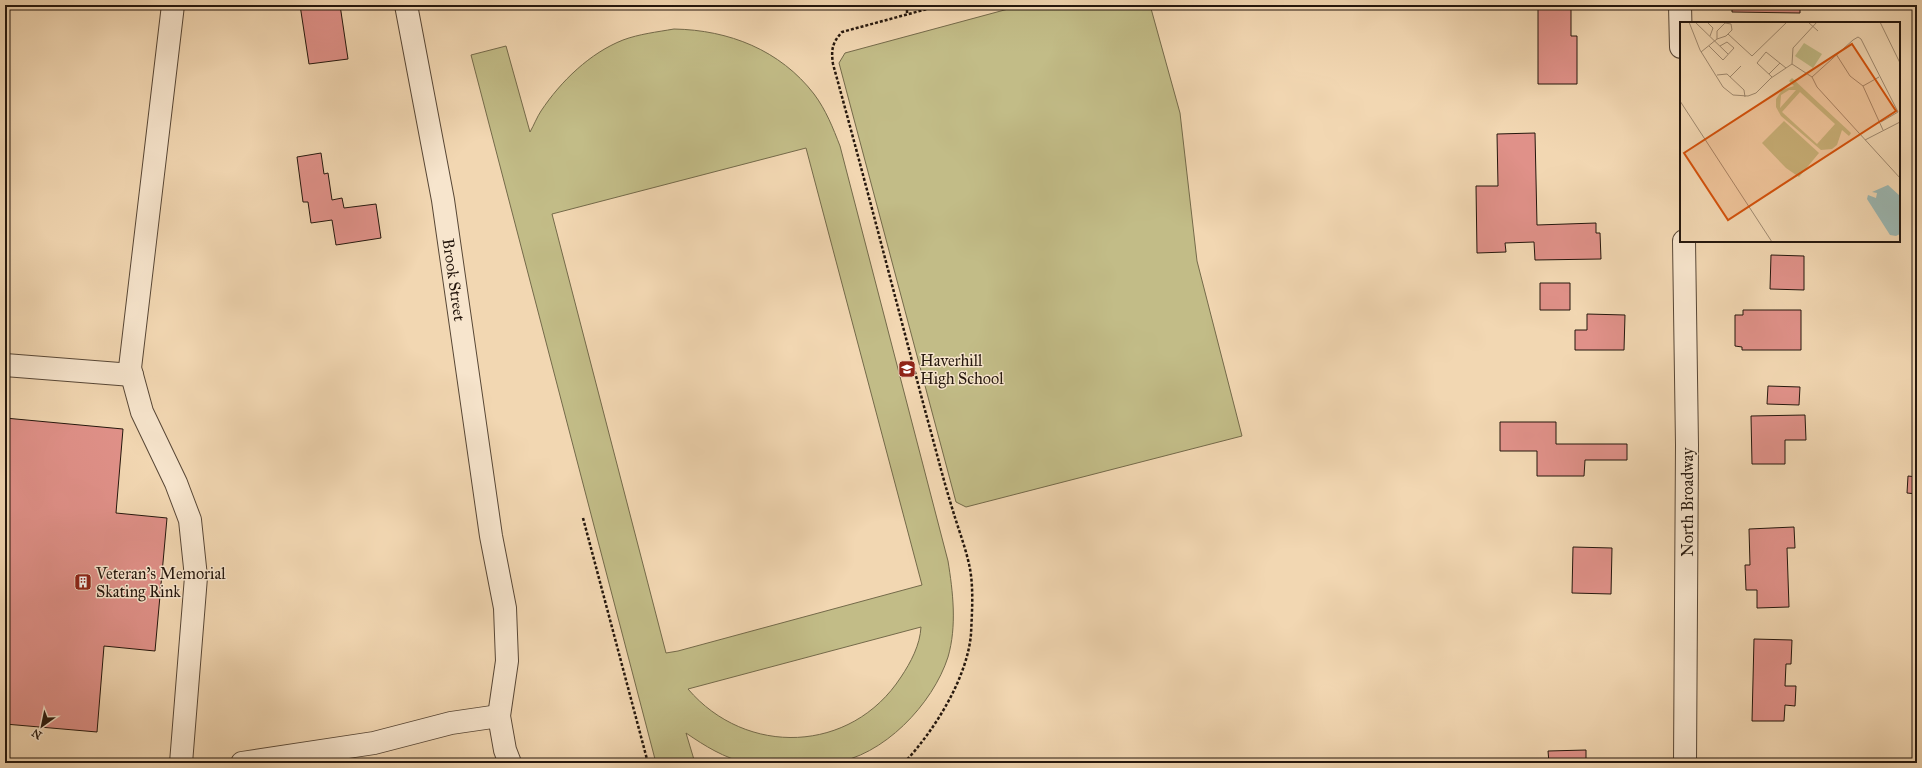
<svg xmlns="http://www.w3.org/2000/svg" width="1922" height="768" viewBox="0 0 1922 768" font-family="'IM FELL Great Primer',serif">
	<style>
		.green { fill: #c2bc87; stroke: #746a4a; fill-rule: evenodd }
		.building { fill: #e09189; stroke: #25170d }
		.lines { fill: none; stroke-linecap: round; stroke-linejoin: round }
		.minor-casing { stroke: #584736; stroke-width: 24 }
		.path { stroke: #25170d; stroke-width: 2.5; stroke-dasharray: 3 2; stroke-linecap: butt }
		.minor { stroke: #f7e5cd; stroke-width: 22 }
		.labels { text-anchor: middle; stroke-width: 3; stroke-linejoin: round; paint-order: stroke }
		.street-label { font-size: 16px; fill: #25170d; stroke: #f7e5cd }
		.poi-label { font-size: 16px; fill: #25170d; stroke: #f7e5cd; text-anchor: start }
		.inset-road { fill: none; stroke: #a08a70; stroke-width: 1 }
		.view { fill: #d4520c; fill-opacity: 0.15; stroke: #d4520c; stroke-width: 2 }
		.inset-edge { fill: none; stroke: #25170d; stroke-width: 2 }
	</style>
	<rect width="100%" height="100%" fill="#f2d7b2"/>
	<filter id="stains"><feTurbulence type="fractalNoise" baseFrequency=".005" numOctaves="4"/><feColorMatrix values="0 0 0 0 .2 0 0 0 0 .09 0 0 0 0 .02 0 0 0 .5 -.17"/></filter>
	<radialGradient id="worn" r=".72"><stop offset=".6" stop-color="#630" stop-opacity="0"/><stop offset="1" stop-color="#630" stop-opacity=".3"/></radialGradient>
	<path class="green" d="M1023,5H1150L1180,113L1197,261L1242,436L966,507L956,502L839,63L845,53Z
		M674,29C729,30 780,50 814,94C826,110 833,128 840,146L948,561C953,592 957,626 948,657C933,704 883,757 832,763C806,766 773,763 747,763C724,758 705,746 686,733L695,763H656L471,55L506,46L530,132C534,125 537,117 541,111C561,81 590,53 623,40C639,34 657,32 674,29ZM806,148L922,585L678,651L666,653L552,214ZM921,627C920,645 911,662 901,677C851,754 746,757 688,689Z"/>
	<path class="building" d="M300,5H340L348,59L309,64Z
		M1504,5H1522L1523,9H1504Z
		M1538,5H1571V36H1577V84H1538Z
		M1732,5H1800V13L1732,12Z
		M1535,133L1537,225L1596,223V233H1600L1601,259L1535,260L1534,242L1505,243L1506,252L1477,253L1476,186H1498L1497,134Z
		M321,153L324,174L328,173L332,200L342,198L344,208L376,204L381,238L336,245L332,220L311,223L308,202H303L297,157Z
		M1771,255L1804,256V290L1770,289Z
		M1540,283H1570V310H1540Z
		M1743,310H1801V350H1742V347L1735,346V315H1743Z
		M1587,314L1625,315L1624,350H1575V330H1587Z
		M1768,386L1800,387L1799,405L1767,404Z
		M1805,415L1806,440H1785V464H1752L1751,416Z
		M5,418L123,429L116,513L167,518L155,651L104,646L97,732L5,724Z
		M1500,422H1556V444H1627V460H1585L1584,476H1537V451H1500Z
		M1908,476L1917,477V494L1907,493Z
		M1794,527L1795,548H1787L1789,607L1757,608V590H1746L1745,565H1750L1749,529Z
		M1573,547L1612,548L1611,594L1572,593Z
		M1754,639L1792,640L1791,664H1786L1785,686H1796L1795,706L1785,705L1784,721H1752Z
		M1586,750V762L1625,761V763H1549L1548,751Z"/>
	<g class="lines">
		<defs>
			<g id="minor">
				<path d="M173,5L130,368L142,412L176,483L190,520L196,577L181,763"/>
				<path id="s1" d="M406,5L443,200L491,536L505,608L507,661L499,716L505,750L510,763"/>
				<path d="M1680,5L1681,47"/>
				<path d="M1684,241L1687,445L1685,763"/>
				<path d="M5,365L132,375"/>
				<path d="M242,763L374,743L451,723L499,716"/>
			</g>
		</defs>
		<use href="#minor" class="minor-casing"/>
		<path class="path" d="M907,5V14
			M583,518L648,763
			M904,763C934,731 967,679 971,634C972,611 974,586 969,564C965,546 958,528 953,511C943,479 935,446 926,414C895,297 865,180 833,64C831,50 832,43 842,32L942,5"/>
		<use href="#minor" class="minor"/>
	</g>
	<defs>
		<symbol id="school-square" viewBox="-11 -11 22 22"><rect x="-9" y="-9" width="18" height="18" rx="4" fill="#8f2418" stroke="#f7e5cd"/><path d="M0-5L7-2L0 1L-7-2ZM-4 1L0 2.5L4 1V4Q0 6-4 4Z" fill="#fff"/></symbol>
		<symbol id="building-square" viewBox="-11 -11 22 22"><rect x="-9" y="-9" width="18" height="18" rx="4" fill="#8f2418" stroke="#f7e5cd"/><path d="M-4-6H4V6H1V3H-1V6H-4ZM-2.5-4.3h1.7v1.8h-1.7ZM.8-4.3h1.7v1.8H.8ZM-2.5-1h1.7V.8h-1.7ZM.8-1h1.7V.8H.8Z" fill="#fff"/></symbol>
	</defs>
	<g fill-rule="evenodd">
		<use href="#school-square" x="897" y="359" width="20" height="20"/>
		<use href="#building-square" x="73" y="572" width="20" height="20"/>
	</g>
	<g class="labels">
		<g class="street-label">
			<text dy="6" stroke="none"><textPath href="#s1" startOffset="279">Brook Street</textPath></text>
			<text transform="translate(1687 502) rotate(-90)" y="6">North Broadway</text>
		</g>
		<g class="poi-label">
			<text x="920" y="366">Haverhill<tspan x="920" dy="18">High School</tspan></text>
			<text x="96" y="579">Veteran's Memorial<tspan x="96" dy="18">Skating Rink</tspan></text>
		</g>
	</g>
	<g transform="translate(1680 22)">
		<rect width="220" height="220" fill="#f2d7b2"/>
		<path d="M124,21L142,32L133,46L115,34ZM112,56L171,111L169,114L162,108L157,123L152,127L141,128L101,94L96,85V77L102,68L114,64L109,59ZM109,68H116L100,86L101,73ZM120,70L155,102L137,122L102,90ZM104,99L139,131L119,155L106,146L82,121Z" fill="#c2bc87" fill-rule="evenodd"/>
		<path d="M208,163L220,174V212L216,214L210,213L187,177L188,173L196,176L197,171L192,170Z" fill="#9cb8b3"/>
		<path class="inset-road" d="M9,0L20,28L43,65L53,73L68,74L76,71L91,56L112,42M15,0L48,32M27,0L33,6L30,14M128,0L138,9M200,0L220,41M48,12L72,34L107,0M29,24L43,38L54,26L47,20L40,24M21,30L37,17L46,14L52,8L51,2L45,1L37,9V17M156,32L170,54L183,64L203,108M112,42L132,55L137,65L220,156M112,42L113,26L137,0M89,52L100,41M37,53L47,52L64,68L65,75M50,55L61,44M92,55L77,41L86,30L106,46M132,55L173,18L178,15L181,17L218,90L201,100M183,64L199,55M0,79L92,220M185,118L220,100"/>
		<path class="view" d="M172,22L216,89L48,198L4,131Z"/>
		<rect width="220" height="220" class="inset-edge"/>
	</g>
	<rect width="1922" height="768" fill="none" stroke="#f2d7b2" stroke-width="20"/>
	<rect x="6" y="6" width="1910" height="756" fill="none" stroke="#25170d" stroke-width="2"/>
	<rect x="10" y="10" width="1902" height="748" fill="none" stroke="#25170d"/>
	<g transform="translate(42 726) rotate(213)" stroke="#f7e5cd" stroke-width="3" paint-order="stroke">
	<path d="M0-3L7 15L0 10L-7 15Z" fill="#25170d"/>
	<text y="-6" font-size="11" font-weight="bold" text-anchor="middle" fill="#25170d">N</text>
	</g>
	<rect width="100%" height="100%" filter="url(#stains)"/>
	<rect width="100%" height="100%" fill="url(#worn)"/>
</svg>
